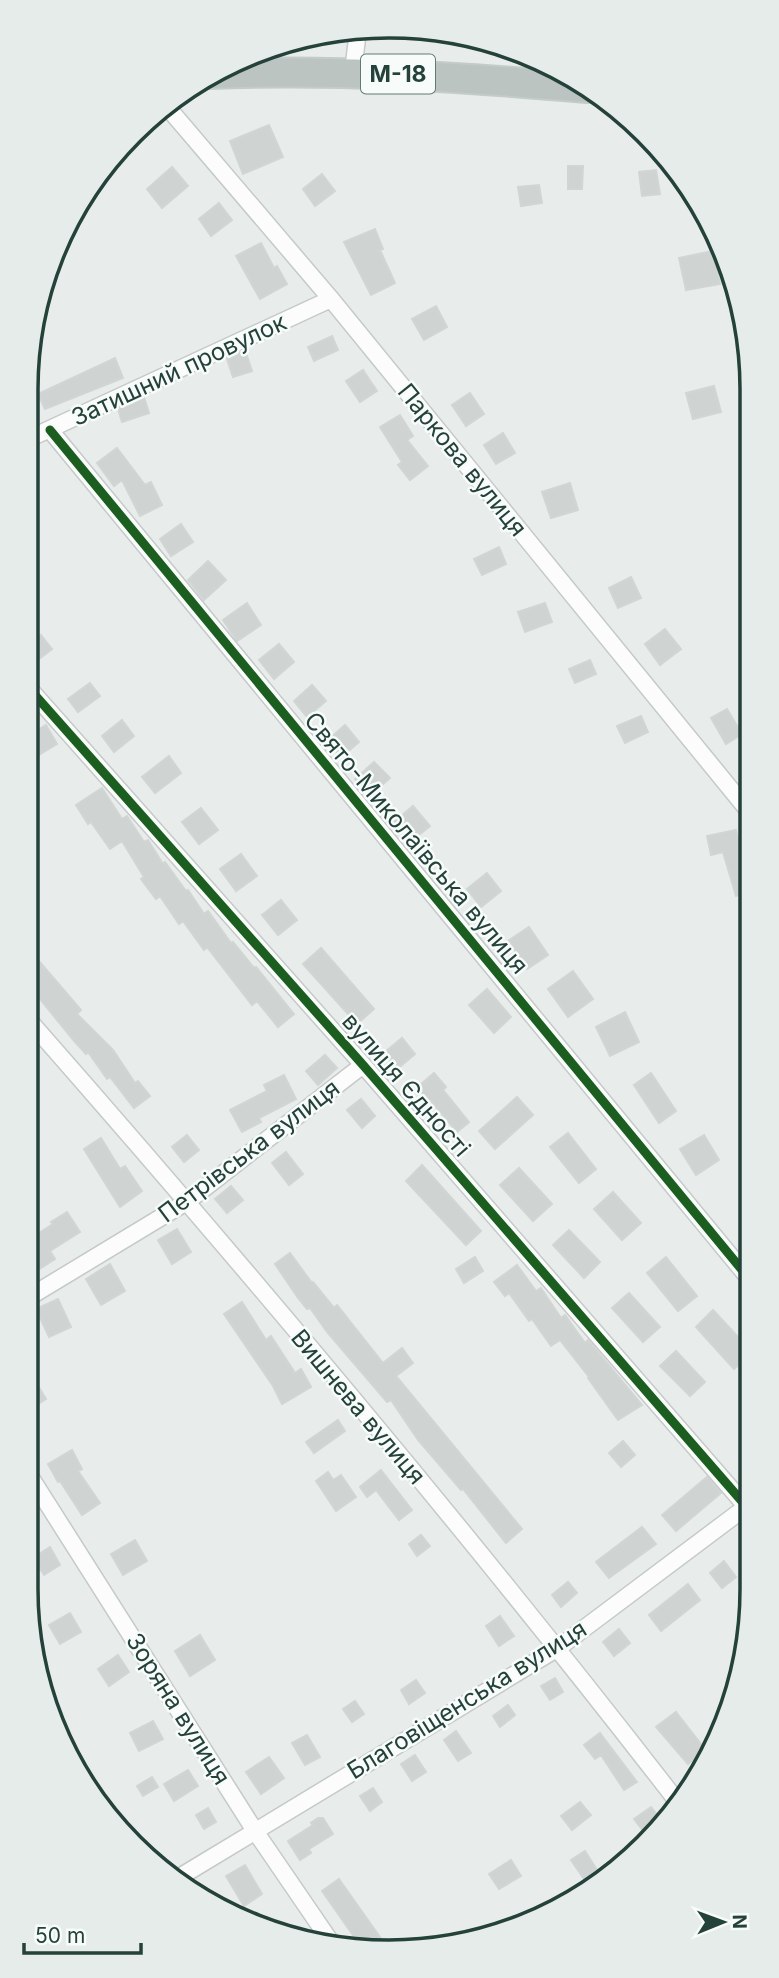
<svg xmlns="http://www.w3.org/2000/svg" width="779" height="1978" viewBox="0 0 779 1978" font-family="Inter,sans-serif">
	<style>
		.building { fill: #cfd4d2; stroke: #d1d6d4; stroke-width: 2 }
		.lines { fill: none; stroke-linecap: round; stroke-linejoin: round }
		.street-casing { stroke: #c5cac8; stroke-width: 19 }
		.highway-casing { stroke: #c3ccc9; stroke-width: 32 }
		.street { stroke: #fcfcfc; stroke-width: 16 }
		.highway { stroke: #bcc4c2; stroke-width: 28 }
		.cycleway-casing { stroke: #f7fbf9; stroke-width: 13 }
		.cycleway { stroke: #1b5e20; stroke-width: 9 }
		.labels { text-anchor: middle; stroke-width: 5; stroke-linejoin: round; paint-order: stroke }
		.shield { fill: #f7fbf9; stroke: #637a73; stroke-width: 2 }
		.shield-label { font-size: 23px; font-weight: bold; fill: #24423a }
		.street-label { font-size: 24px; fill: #24423a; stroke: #f7fbf9 }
		.rim { fill: none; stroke: #24423a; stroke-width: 3.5 }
	</style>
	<rect width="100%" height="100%" fill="#e8edeb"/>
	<path class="building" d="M269,125L283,157L243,174L230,141Z
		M568,166H583L582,189H568Z
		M172,167L188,186L162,208L147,189Z
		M656,170L660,194L642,196L639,172Z
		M322,174L335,191L315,206L303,189Z
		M539,185L542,203L521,206L518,187Z
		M219,203L232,220L211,236L199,219Z
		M375,229L383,249L380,250L395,283L371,295L344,242Z
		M261,243L274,268L277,266L287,284L260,299L236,256Z
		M713,251L720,284L686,290L679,258Z
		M436,306L447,327L424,340L412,319Z
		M332,336L338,350L314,361L308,347Z
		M245,350L252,371L233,377L227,359Z
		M115,358L123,378L45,409L38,394Z
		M363,370L377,391L360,402L346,381Z
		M714,386L721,412L693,419L686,393Z
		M470,393L484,414L466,426L452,405Z
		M144,397L149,413L122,422L118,409Z
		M400,415L413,436L407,440L428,466L410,480L398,465L402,462L380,427Z
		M503,433L515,453L496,464L484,445Z
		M117,448L145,485L151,482L162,505L140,516L122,480L114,486L97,463Z
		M570,483L578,510L551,518L542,492Z
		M181,524L193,542L171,556L160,539Z
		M499,547L506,564L482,575L474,559Z
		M208,561L226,580L204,600L188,580Z
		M631,577L641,598L618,608L609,588Z
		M247,603L261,625L237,641L223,620Z
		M545,603L552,622L525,632L518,612Z
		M665,629L681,649L660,665L645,644Z
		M41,635L52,649L35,662L26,651V647Z
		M279,644L294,662L274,679L259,660Z
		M590,660L596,674L575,683L569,669Z
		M90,683L100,696L78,712L68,699Z
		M312,685L326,701L307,717L294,701Z
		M727,709L742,734L726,744L711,718Z
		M641,716L648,732L625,743L617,726Z
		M122,720L134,736L114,752L102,736Z
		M46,725L57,744L34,758L26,745V737Z
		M345,725L359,742L341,757L327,741Z
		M169,756L181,773L155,793L142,777Z
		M374,762L390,778L370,796L355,779Z
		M102,788L122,819L127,816L144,842L148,840L163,864L165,862L186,891L188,890L204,914L208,911L231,943L233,942L254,968L256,967L294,1014L278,1027L257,1001L252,1005L207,947L204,950L183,921L179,924L160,896L156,899L141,879L144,877L122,841L110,849L91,822L88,824L76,805Z
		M413,806L430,826L410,842L394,822Z
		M201,808L218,830L199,844L182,822Z
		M736,830L744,867L751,865V891L736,896L723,852L711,855L707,836Z
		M241,854L257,876L236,891L220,869Z
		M487,873L501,891L481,907L467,889Z
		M281,900L297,920L278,935L262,915Z
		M529,927L548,955L527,969L508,941Z
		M26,946L81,1010L77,1014L113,1050L135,1083L138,1081L150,1096L134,1108L110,1077L107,1079L88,1052L86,1054L75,1042L26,982Z
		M321,948L374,1009L357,1024L303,964Z
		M573,971L593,999L568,1017L548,989Z
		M487,989L511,1017L494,1033L469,1005Z
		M625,1012L639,1042L610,1056L596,1027Z
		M402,1038L415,1054L397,1069L384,1053Z
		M325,1055L337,1068L318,1085L306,1071Z
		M434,1073L446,1087L443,1090L469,1122L457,1132L431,1101L427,1105L414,1090Z
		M651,1073L676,1111L659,1123L634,1085Z
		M284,1075L296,1099L259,1118L261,1122L242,1132L230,1110L267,1091L264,1085Z
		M517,1097L533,1115L495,1149L479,1131Z
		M361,1099L375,1116L362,1128L347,1110Z
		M568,1133L596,1169L579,1183L550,1147Z
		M187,1135L199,1150L184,1162L172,1147Z
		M704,1135L719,1160L696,1175L680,1149Z
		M101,1138L120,1169L125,1166L142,1191L120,1207L84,1149Z
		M286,1152L303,1174L289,1185L272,1163Z
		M422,1165L481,1231L466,1245L406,1181Z
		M519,1168L552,1204L533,1221L500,1185Z
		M231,1186L243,1200L227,1213L215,1199Z
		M613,1192L641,1223L622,1240L594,1209Z
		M67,1212L80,1232L50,1251L55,1259L38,1270L36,1266L26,1272V1241L53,1224L51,1222Z
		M177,1229L191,1252L172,1264L158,1240Z
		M569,1230L600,1262L584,1278L553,1245Z
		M290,1253L312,1283L313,1282L334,1308L337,1305L383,1363L402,1348L413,1363L396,1376L522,1529L506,1543L463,1489L461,1490L418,1440L391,1400L387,1402L327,1332L310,1308L307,1309L298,1298L275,1264Z
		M475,1257L483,1271L464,1283L456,1269Z
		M666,1257L697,1296L678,1311L647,1273Z
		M110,1264L125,1291L101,1305L86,1279Z
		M517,1265L536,1291L541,1288L561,1318L565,1315L585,1343L588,1340L642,1405L618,1420L588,1378L589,1377L560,1340L551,1346L532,1319L529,1321L509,1293L505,1296L494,1282Z
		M629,1293L660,1327L643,1342L612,1308Z
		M58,1299L71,1327L49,1337L36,1309Z
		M242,1302L266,1340L271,1336L295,1373L301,1369L311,1387L282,1404L273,1386L224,1314Z
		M713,1310L752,1352L734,1369L696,1327Z
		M676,1351L705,1382L690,1396L660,1366Z
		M37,1384L46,1399L26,1412V1391Z
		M338,1420L345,1431L314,1453L306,1442Z
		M623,1441L635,1455L621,1467L609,1453Z
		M72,1450L82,1469L78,1471L100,1503L82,1515L60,1481L58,1482L48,1464Z
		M381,1470L412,1510L399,1520L376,1490L367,1497L360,1487Z
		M328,1472L333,1480L341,1475L356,1497L336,1511L316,1481Z
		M707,1477L721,1493L676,1531L662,1515Z
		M642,1527L656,1544L609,1578L596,1562Z
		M421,1535L430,1546L417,1556L409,1544Z
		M135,1540L147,1561L123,1575L111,1554Z
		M50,1547L60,1565L44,1575L33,1558Z
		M724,1561L736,1577L722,1588L710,1573Z
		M568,1582L577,1593L561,1607L552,1595Z
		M688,1584L700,1600L661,1631L649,1615Z
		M70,1613L81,1632L60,1644L49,1625Z
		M500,1616L514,1636L499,1646L486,1626Z
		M619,1629L630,1643L614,1656L603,1642Z
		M200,1635L215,1660L190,1676L175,1651Z
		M118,1655L129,1672L109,1686L98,1669Z
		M555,1678L563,1692L550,1700L541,1686Z
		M416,1680L425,1693L409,1704L401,1690Z
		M355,1701L364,1714L352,1722L343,1709Z
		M508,1705L515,1715L500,1727L493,1716Z
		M676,1712L705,1749L688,1764L656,1727Z
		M153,1721L163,1739L139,1751L130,1733Z
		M456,1731L471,1753L458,1761L444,1740Z
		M600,1733L637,1782L624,1790L601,1755L595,1759L584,1745Z
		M307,1735L320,1757L305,1765L292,1743Z
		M415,1755L426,1772L412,1781L401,1764Z
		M269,1757L284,1778L261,1794L246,1772Z
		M188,1770L198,1786L174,1801L164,1784Z
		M152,1777L158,1787L143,1796L137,1786Z
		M373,1788L382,1802L370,1811L360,1796Z
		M580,1802L591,1815L572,1830L561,1816Z
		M651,1807L661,1820L644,1832L634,1819Z
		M208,1808L216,1822L204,1829L196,1815Z
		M318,1818H323L333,1834L309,1849L311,1853L300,1860L288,1841L313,1825L311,1823Z
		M585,1851L597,1870L584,1879L571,1860Z
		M511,1860L521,1876L499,1889L489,1874Z
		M245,1865L262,1894L244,1906L226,1876Z
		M339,1879L387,1947L362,1948L322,1891Z"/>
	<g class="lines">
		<defs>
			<path id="street" d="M353,72L358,30
				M169,109L331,299L751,814
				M50,430L752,1282
				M26,440L331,299
				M26,685L363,1065L753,1514
				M26,1017C251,1273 471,1535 680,1805
				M26,1299L188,1201L363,1065
				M26,1470L255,1831L333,1945
				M178,1878L558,1648L746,1507L753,1496"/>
			<path id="highway" d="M209,74C336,69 461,77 587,88"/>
		</defs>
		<use href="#street" class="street-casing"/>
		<use href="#highway" class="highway-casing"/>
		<use href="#street" class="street"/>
		<use href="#highway" class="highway"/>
		<defs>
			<path id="cycleway" d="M50,430L752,1282
				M26,685L363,1065L753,1514"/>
		</defs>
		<use href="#cycleway" class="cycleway-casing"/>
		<use href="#cycleway" class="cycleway"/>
	</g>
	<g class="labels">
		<rect class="shield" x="361" y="54.5" width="74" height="39" rx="5"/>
		<g class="shield-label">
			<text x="398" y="82">М-18</text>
		</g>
		<g class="street-label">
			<text transform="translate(179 370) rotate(-25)" y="8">Затишний провулок</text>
			<text transform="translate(462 460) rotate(51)" y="8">Паркова вулиця</text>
			<text transform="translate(416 843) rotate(50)" y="8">Свято-Миколаївська вулиця</text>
			<text transform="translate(406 1085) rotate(49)" y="8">вулиця Єдності</text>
			<text transform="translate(249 1151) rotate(-37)" y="8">Петрівська вулиця</text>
			<text transform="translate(358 1407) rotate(50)" y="8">Вишнева вулиця</text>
			<text transform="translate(467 1700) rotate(-32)" y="8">Благовіщенська вулиця</text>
			<text transform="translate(178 1709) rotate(58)" y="8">Зоряна вулиця</text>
		</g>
	</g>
	<path d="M0 0H779V1978H0ZM389 38H389A351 351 0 0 1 740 389V1589A351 351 0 0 1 389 1940H389A351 351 0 0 1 38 1589V389A351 351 0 0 1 389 38Z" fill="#e6ecea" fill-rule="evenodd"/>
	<path class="rim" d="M389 38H389A351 351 0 0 1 740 389V1589A351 351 0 0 1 389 1940H389A351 351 0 0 1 38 1589V389A351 351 0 0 1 389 38Z"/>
	<g transform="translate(723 1922) rotate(89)" stroke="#f7fbf9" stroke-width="5" paint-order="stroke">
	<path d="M0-5L12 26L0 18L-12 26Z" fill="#24423a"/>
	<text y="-10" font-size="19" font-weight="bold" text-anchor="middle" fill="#24423a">N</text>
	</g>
	<path d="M24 1943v10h117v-10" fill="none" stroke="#24423a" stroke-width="3.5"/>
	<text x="35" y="1943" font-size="21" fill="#24423a" stroke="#f7fbf9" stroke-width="5" paint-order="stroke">50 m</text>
</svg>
